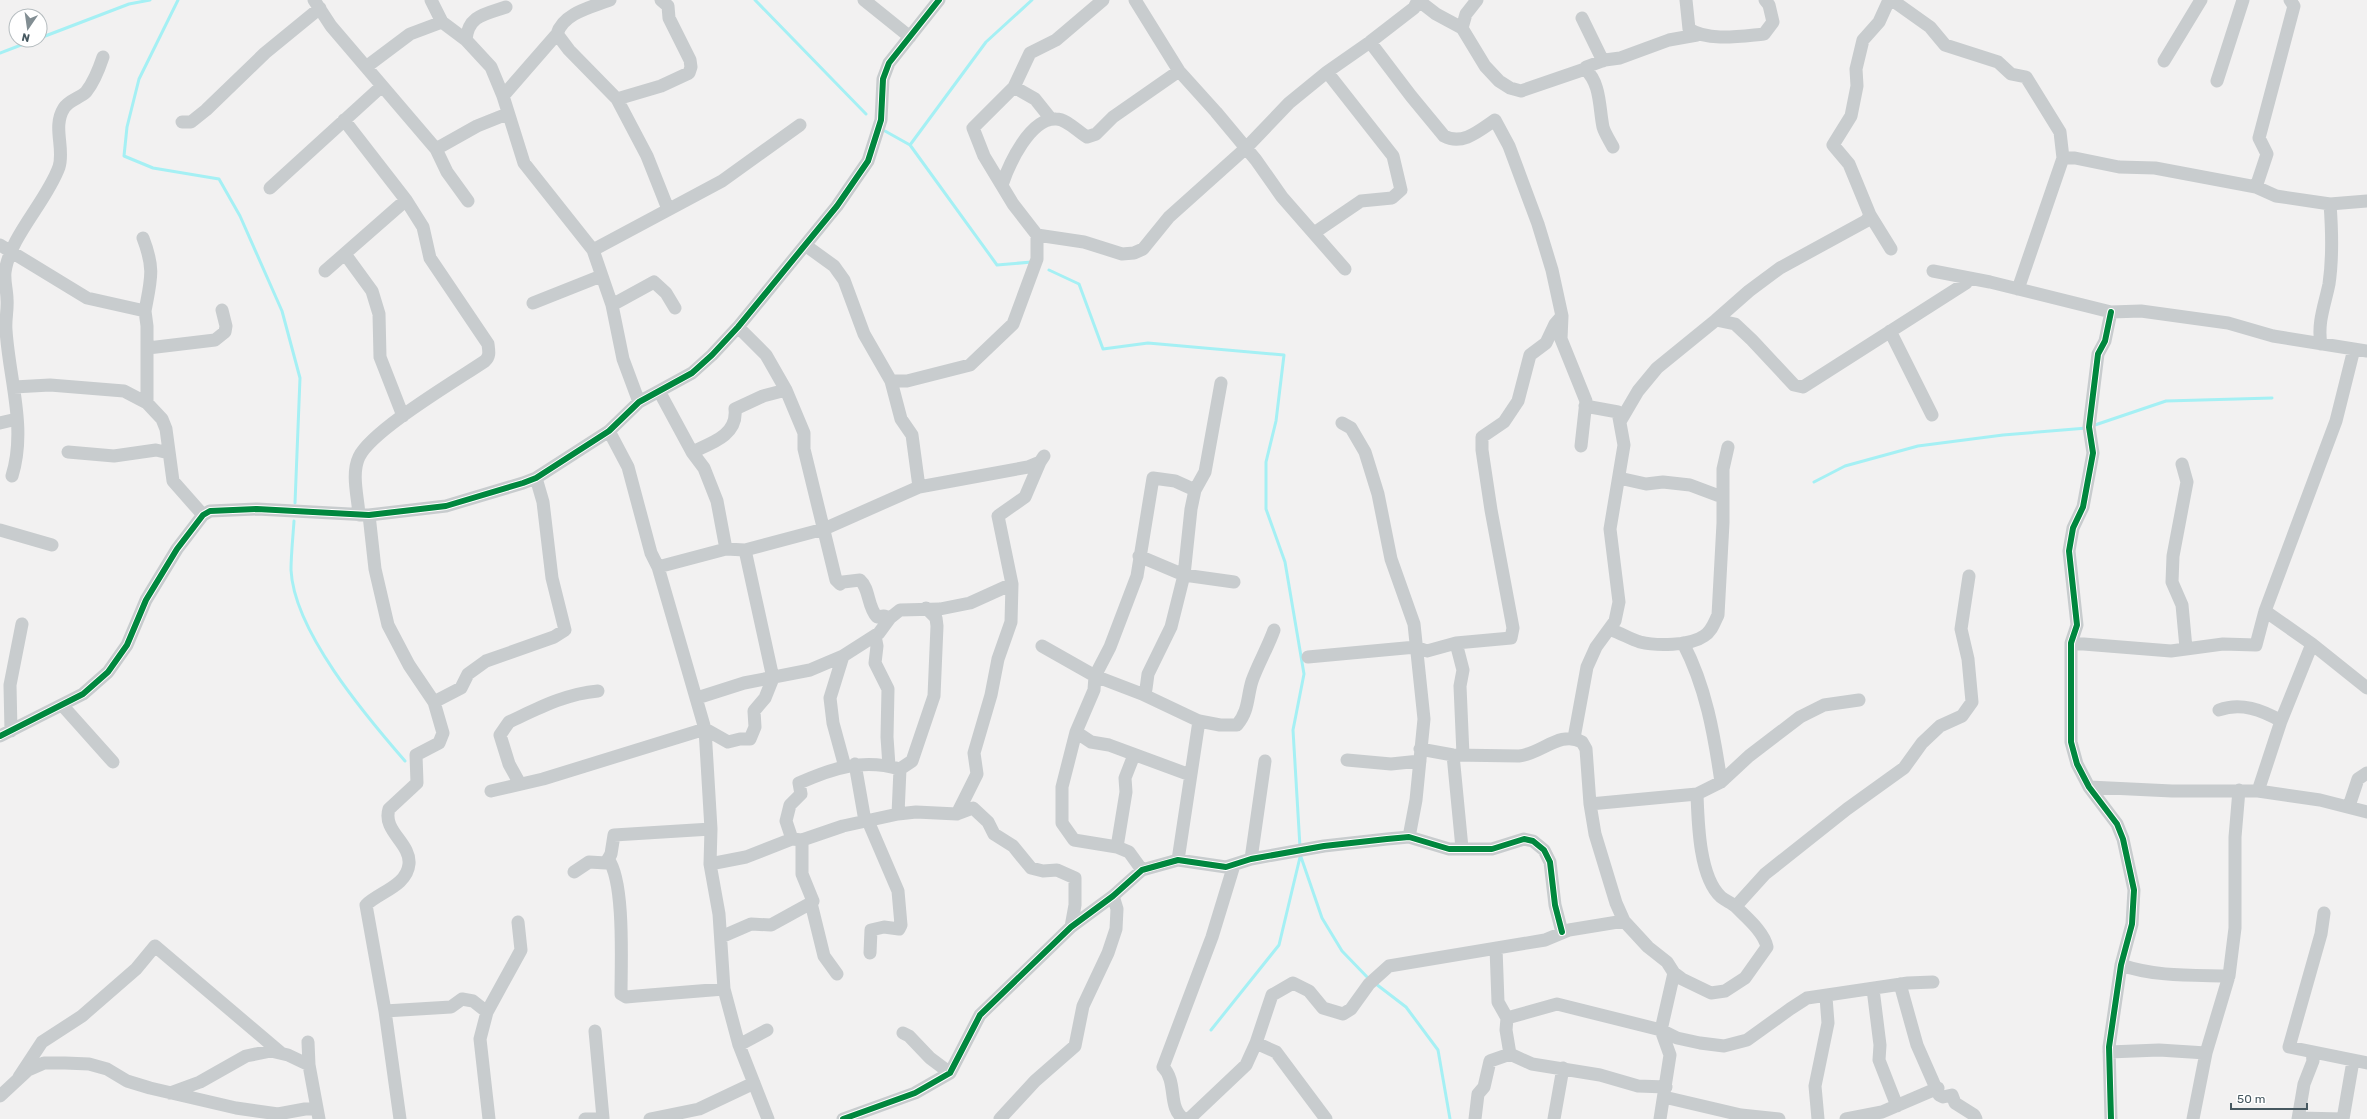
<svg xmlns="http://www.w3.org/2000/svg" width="2367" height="1119" viewBox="0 0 2367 1119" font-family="Rubik,sans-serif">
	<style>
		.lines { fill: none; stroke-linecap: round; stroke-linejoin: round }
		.stream { stroke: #a5f0f4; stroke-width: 3 }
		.minor { stroke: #c8ccce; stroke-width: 13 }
		.cycleway-casing { stroke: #fff; stroke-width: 8 }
		.cycleway { stroke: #00873e; stroke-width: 6 }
	</style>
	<rect width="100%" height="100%" fill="#f2f1f1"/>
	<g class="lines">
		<path class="stream" d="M178,0L139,79L127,127L124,156L153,168L219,179L240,216L282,311L300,378L295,503
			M755,0L866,114
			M40,38L129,4L150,0
			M0,53L34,40
			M885,131L910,145L997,265L1032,262
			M910,145L986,42L1032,0
			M1049,270L1079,284L1103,349L1148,343L1284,355L1276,421L1266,462V509L1285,562L1304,674L1293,730L1300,847
			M2092,426L2166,401L2272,398
			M1814,482L1845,466L1918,446L2003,435L2087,428
			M294,521C293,537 291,554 291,570C294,631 365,715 405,761
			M1301,857L1322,918L1342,951L1369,979
			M1376,984L1406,1007L1438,1050L1450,1119
			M1211,1030L1279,945L1301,853"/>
		<path class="minor" d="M314,0L331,26L436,149L477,126L507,114
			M431,0L442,22L466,40L491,67L503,96L524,163L593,250L612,305L623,359L639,402
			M610,0C592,7 563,13 557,34L569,50L617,99L647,156L668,209
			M864,0L910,37
			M1135,0L1179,71L1216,112L1256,160L1282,197L1345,269
			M1418,0L1436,14L1462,28L1485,66L1499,81L1510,88L1521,91L1585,69
			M1686,0L1689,29C1709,42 1742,36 1764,34L1773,22L1769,5L1765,0
			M1889,0L1879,22L1863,40L1856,69L1857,86L1851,116L1833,145L1849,164L1870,215L1866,221L1780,268L1749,291L1716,320L1735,324L1752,340L1794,385L1803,387L1966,283
			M1892,0L1930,27L1945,45L1998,62L2011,74L2026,77L2060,132L2063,158L2018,289
			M1582,18L1603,61
			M1462,28L1466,14L1477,0
			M466,40C468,15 486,14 506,7
			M1370,42L1411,96L1444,136C1463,146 1480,130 1495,120L1509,146L1538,224L1552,270L1562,316L1561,339L1586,401L1581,446
			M2164,61L2201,0
			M366,67L410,34L442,22
			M2217,81L2243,0
			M1014,87L1035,99L1051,119
			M503,96L557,34
			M617,99L661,86L689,73L691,67L690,60L669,18L668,6L661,0
			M344,120L406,200L423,227L430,258L488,344C489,352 490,356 485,361C457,380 372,430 359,457C351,474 358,497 359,515
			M182,122H191L206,110L265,53L320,8
			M1613,147C1610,141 1605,134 1603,127C1599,108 1601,83 1585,69L1586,67L1605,60L1620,58L1669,40L1697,35
			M436,149L447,172L468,201
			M2063,158H2075L2119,167L2155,168L2256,187L2276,196L2330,204L2367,201
			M1002,185C1009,164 1030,118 1056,119C1067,119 1078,132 1087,137L1096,134L1113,117L1179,71
			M2256,187L2267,154L2259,138L2294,6L2290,0
			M270,188L382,86
			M1870,215L1891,249
			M1314,233L1361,201L1392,198L1401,190L1393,156L1327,72
			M1037,235L1084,242L1122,254L1134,253L1143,249L1169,217L1246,148L1289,103L1327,72L1370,42L1414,8L1418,0
			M143,238C155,269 151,279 145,311
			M0,245L87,298L145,311L147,326V403L162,419L166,429L173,481L203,515
			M805,245L834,266L844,280L864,334L891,381L901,419L912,435L919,487
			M593,250L722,181L800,125
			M345,254L372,291L379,314L380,357L403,416
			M325,271L406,200
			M1933,271L1990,282L2111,312L2141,311L2228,323L2273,336L2367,351
			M533,303L601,276
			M612,305L654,282L666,293L675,308
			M738,327L766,355L786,390L804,433V449L836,580L840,584L843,582L860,580C870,589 867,606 877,617L884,616L890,618
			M1890,331L1932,415
			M2321,344C2317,323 2325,304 2329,284C2333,257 2332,230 2330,204
			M148,348L215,340L225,332L226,326L222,310
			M891,381H907L970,365L1013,324L1037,259V235L1013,204L984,156L973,128L1014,87L1030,53L1056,40L1103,0
			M14,387L50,385L124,391L147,403
			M659,391L692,452L704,468L717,501L726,549
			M1621,420L1638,391L1657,368L1716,320
			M0,423L17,419
			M1342,423L1351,428L1365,452L1378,494L1391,559L1414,624L1424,719L1416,800L1409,837
			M609,431L628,467L651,553L658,567L705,729L711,829L710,864L719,914L724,989L739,1045L768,1119
			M68,452L114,456L156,450L169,453
			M692,452C712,443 738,435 735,409L763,396L786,390
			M2182,464L2187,482L2173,556L2172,582L2182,605L2186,648
			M12,476C27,428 9,379 6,330C5,320 8,309 7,299C7,291 4,281 5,272C10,236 47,201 59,167C65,148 52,127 64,108C69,100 80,98 86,92C94,82 99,69 103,57
			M1619,478L1646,484L1663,482L1690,485L1722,497
			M369,515L375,569L388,625L409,665L434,702L443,733L439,743L416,755L417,783L389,809C382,831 411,843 409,864C407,886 379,892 366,905L385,1011L400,1119
			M0,530L52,545
			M1139,556L1184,575L1234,582
			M658,567L726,549L745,550L824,529L919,487L1028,467L1040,462L1044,456
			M1611,630C1621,633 1630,639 1640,642C1656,646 1690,646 1704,636C1712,631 1714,623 1718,615L1723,523V469L1728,447
			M875,636L877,646L875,663L888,689L887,737L889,766
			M1456,643L1463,670L1460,686L1463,755
			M1683,643C1706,687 1714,734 1721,782
			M2071,643L2171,651L2223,644L2256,645L2265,611
			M2312,644L2367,688
			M1042,646L1095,676L1142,694L1199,721L1220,725H1237C1249,711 1247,697 1252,681C1258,664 1268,647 1274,630
			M843,656L830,698L833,723L845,767
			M1308,657L1416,647L1427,651L1456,643L1511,638L1513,628L1491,510L1482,450V437L1504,422L1518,401L1530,355L1546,343L1555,324L1562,316
			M1142,694L1146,689L1148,674L1171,627L1184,575L1191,509L1195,490L1205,472L1221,383
			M697,698L744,683L810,670L843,656L879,633L890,618L900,610L940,609L970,603L1012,584
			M434,702L461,688L468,674L486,661L554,637L565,630L552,578L543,502L536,478
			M62,705L113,762
			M2219,710C2241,702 2262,710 2281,721
			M11,731L10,685L22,624
			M1076,732L1091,742L1109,745L1190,775
			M0,736L83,694L108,672L127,645L146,600L177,549L203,515L210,511L257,509L369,515L446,506L523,483L536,478L609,431L639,402L692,373L712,355L738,327L837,206L868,161L881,120L883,79L889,63L939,0
			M1574,738L1587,667L1596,647L1615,621L1619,602L1610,529L1624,445L1618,412L1585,406
			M1420,749L1453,755L1519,756C1541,754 1560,730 1582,742L1586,749L1590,804L1595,834L1616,903L1624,921L1648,947L1667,962L1674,973L1682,979L1711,993L1725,991L1745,978L1767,947C1764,932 1747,918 1736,907C1732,903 1726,901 1721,897C1699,877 1698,822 1697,794
			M1453,755L1462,848
			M1347,760L1391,764L1420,761
			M855,764L865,821
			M520,784L509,764L500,735L509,722C539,708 565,694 598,691
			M2089,787L2172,791H2258L2320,800L2367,812
			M491,791L543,779L705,729L728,742L740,739H750L755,727L754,711L765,698L773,678L745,550
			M2258,791L2281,721L2312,644L2265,611L2336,421L2354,349
			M1590,804L1697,794L1721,782L1749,756L1800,717L1824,705L1859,700
			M2349,806L2358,779L2367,773
			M898,814L900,769L912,761L934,696L937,626L936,618L926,608
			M957,814L977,774L974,753L991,695L998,659L1011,622L1012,584L998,516L1025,497L1040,462
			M868,821L898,891L901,925L899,929L884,927L871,930L870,953
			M792,839L786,821L790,805L801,794L799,783C833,768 863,758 900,769
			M802,840V874L813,901L811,903L824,956L837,974
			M1117,847L1126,792L1125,778L1134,755
			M608,859C625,881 621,964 621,994L626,997L637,996L724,989
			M1251,859L1265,761
			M1178,860L1199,721
			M710,864L746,857L792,839L802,840L843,826L898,814L916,812L957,814L973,808L988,822L994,834L1013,846L1031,868L1043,871L1057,870L1075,878V905L1071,927
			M1142,870L1129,852L1117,847L1074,840L1062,823V787L1076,732L1094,690L1095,676L1110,647L1137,576L1153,478L1175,481L1195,490
			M574,872L589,862L606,863L611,854L614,835L711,829
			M1736,906L1765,874L1847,809L1904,768L1922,743L1940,726L1962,716L1972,702L1968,659L1961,629L1969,576
			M2324,913L2321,934L2289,1047L2367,1063
			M721,937L751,924L771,925L811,903
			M2121,965C2156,977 2193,975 2229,976
			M1900,984L1917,1045L1939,1095L1943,1097L1952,1095L1955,1103L1974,1115L1976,1119
			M1873,989L1880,1045L1879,1060L1897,1106
			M385,1011L451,1007L462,999L473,1001L487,1012
			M1507,1018L1557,1004L1661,1030L1677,1038L1700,1043L1724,1046L1747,1040L1790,1009L1807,998L1908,983L1933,982
			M595,1031L603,1118
			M903,1033L909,1036L930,1058L950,1073
			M308,1042L309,1065L319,1119
			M1256,1043L1276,1052L1326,1119
			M739,1045L767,1030
			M2109,1052L2159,1050L2206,1053
			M1510,1054L1532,1064L1600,1075L1638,1086L1666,1087
			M19,1077L42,1042L82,1016L136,969L155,946L281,1053
			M170,1093L200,1082L246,1056L271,1051L288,1055L309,1065
			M0,1096L28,1070L44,1063H65L89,1064L107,1069L127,1081L150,1088L236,1108L278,1114L305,1109H317
			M1664,1097L1741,1115L1779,1119
			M2299,1118L2343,1119
			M489,1119L480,1039L487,1012L521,950L518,922
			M585,1119H603
			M650,1119L699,1109L754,1083
			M843,1119L915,1093L950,1073L980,1015L1071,927L1113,896L1142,870L1178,860L1226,867L1251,859L1324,846L1387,839L1409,837L1449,849H1492L1524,839L1533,841L1544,850L1550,862L1555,905L1562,932
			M1000,1119L1035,1081L1075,1046L1083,1006L1108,953L1116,929L1117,909L1113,896
			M1184,1119C1167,1108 1178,1082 1163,1067L1212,937L1234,865
			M1189,1119L1246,1065L1256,1043L1272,995L1293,983L1309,991L1323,1008L1343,1014L1351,1009L1369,984L1389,966L1545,940L1569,930L1624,921
			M1475,1119L1478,1094L1484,1087L1490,1061L1510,1054L1506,1030L1507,1018L1498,1002L1496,948
			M1554,1119L1563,1068
			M1660,1119L1670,1055L1661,1030L1674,973
			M1818,1119L1815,1086L1828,1023L1826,997
			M1846,1119L1882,1112L1938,1088
			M2111,1119L2109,1047L2121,965L2132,924L2134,890L2123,839L2117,824L2089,787L2077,764L2071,742V643L2077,625L2069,551L2073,528L2083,507L2093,453L2089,427L2098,354L2105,341L2111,312
			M2193,1119L2206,1053L2229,976L2235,928V837L2239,790
			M2298,1119L2304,1084L2313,1061L2312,1052
			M2343,1119L2353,1061"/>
		<defs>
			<path id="cycleway" d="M0,736L83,694L108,672L127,645L146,600L177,549L203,515L210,511L257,509L369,515L446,506L523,483L536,478L609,431L639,402L692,373L712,355L738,327L837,206L868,161L881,120L883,79L889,63L939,0
				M843,1119L915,1093L950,1073L980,1015L1071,927L1113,896L1142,870L1178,860L1226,867L1251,859L1324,846L1387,839L1409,837L1449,849H1492L1524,839L1533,841L1544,850L1550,862L1555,905L1562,932
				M2111,1119L2109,1047L2121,965L2132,924L2134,890L2123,839L2117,824L2089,787L2077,764L2071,742V643L2077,625L2069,551L2073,528L2083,507L2093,453L2089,427L2098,354L2105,341L2111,312"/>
		</defs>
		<use href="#cycleway" class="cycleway-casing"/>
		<use href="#cycleway" class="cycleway"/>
	</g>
	<g transform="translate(28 28) rotate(193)"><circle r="19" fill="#ffffff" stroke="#b5bcbf"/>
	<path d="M0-3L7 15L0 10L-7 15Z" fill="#828e93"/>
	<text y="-6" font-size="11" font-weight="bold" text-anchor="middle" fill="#465860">N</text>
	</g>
	<path d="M2231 1103v6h76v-6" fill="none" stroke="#465860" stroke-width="2"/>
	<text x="2237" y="1103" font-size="12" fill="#465860" stroke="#ffffff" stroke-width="3" paint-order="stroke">50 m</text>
</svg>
